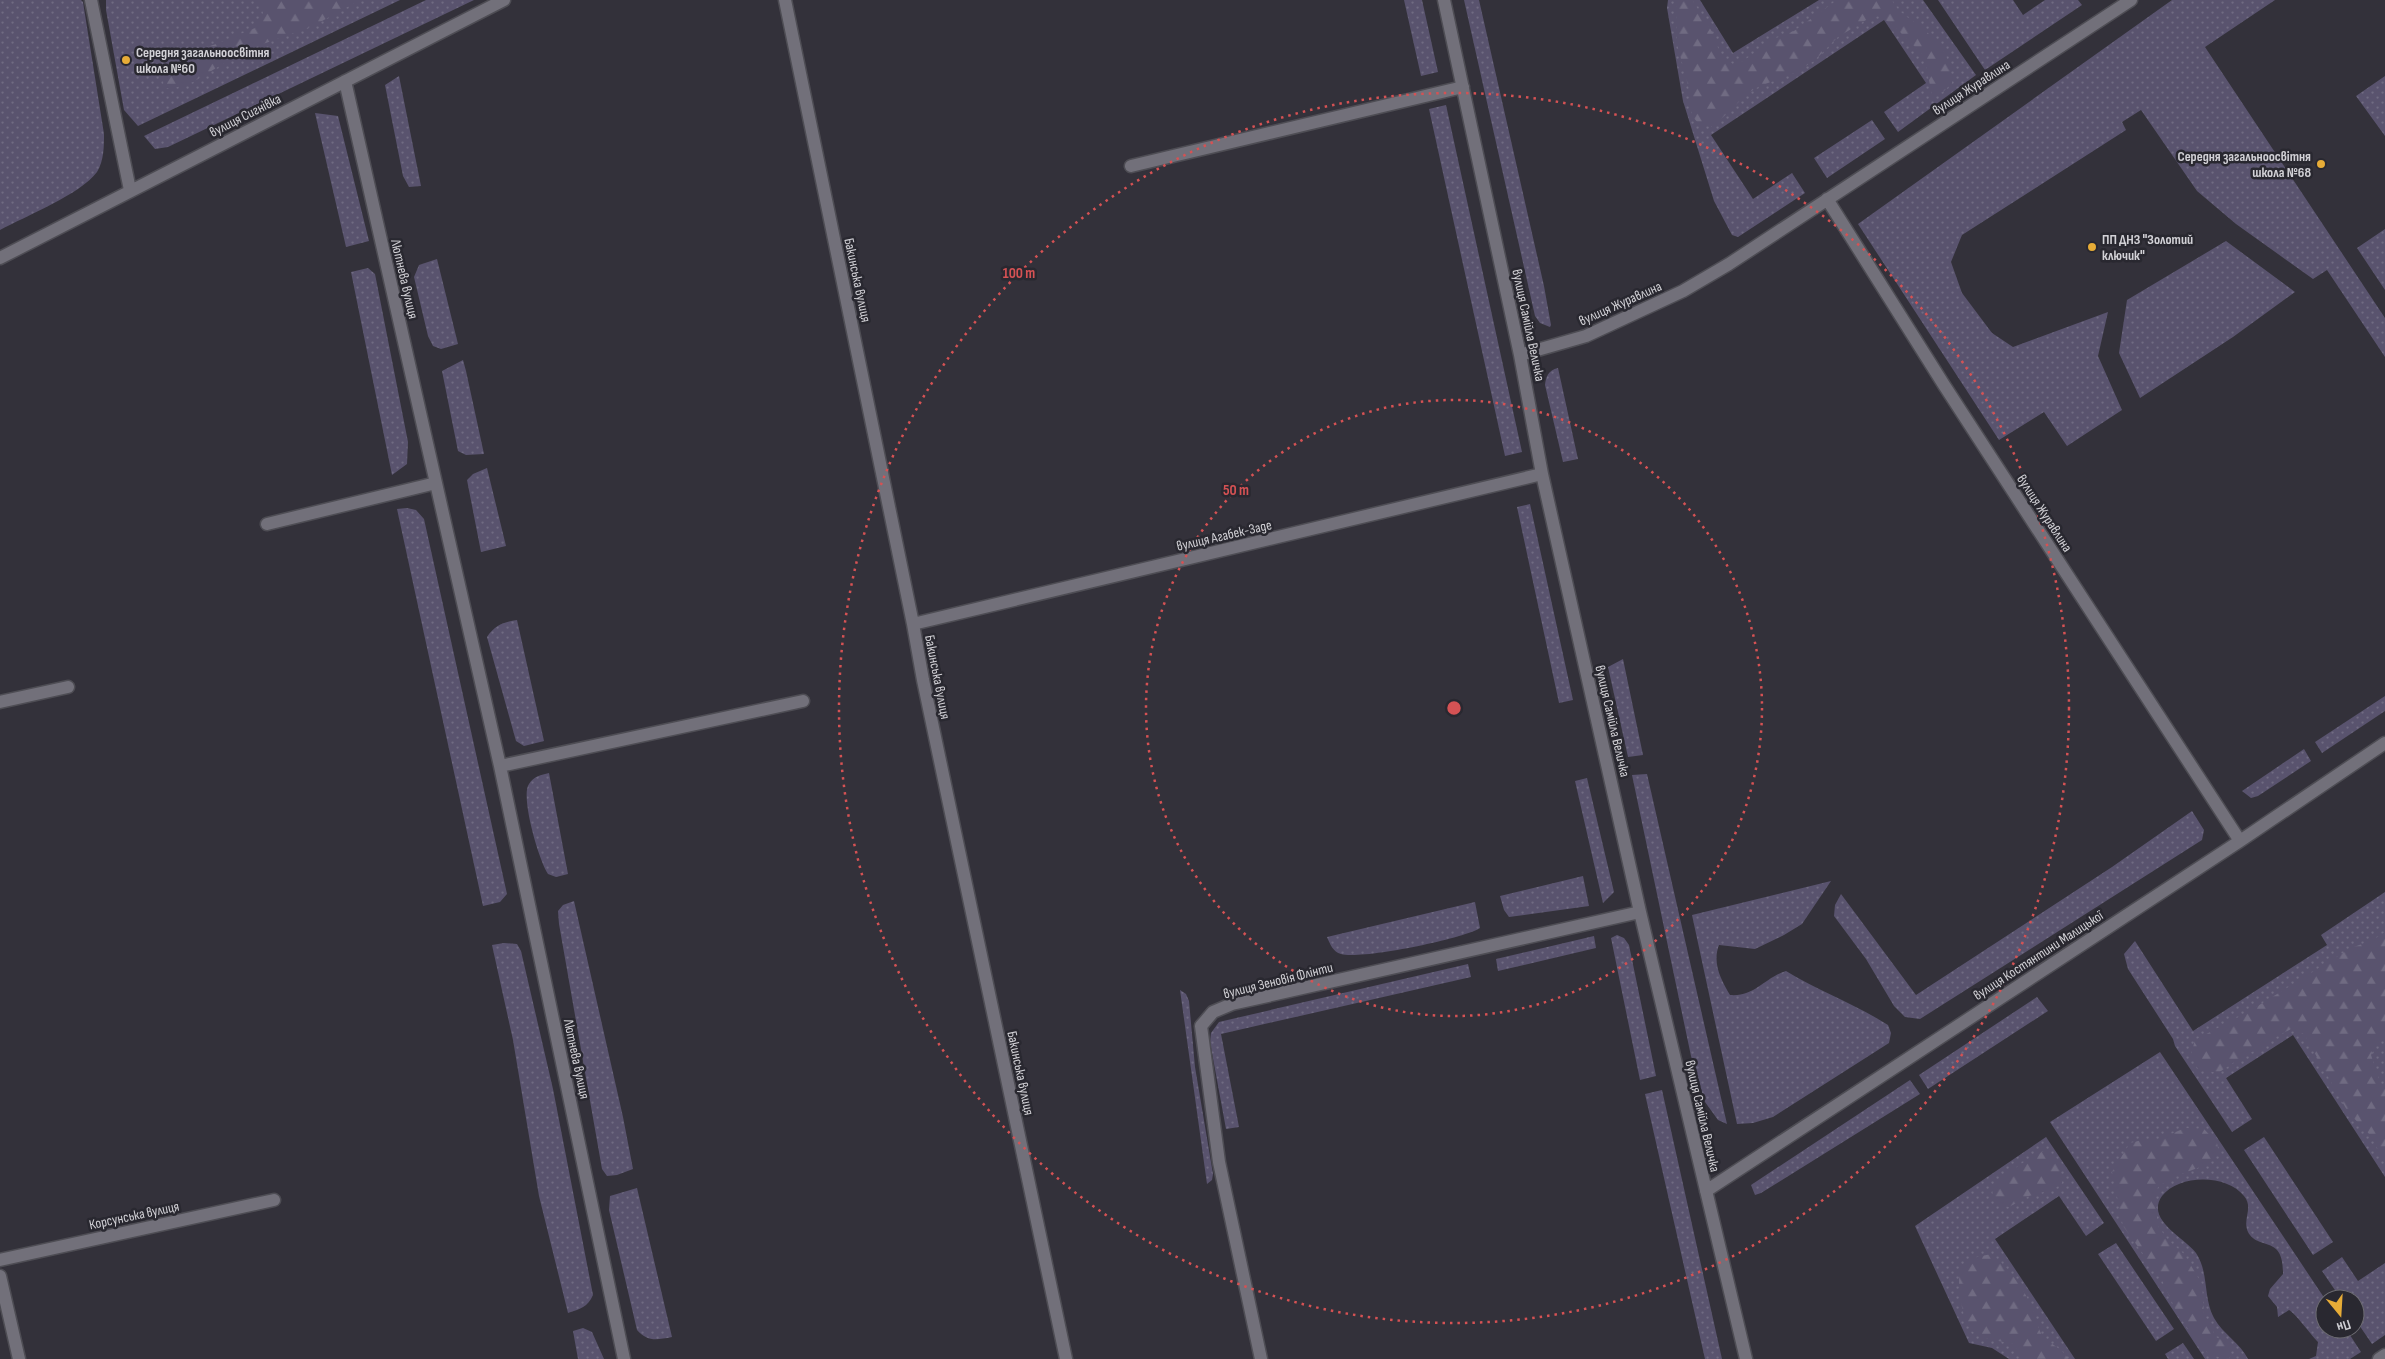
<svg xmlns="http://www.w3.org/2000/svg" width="2385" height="1359" viewBox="0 0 2385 1359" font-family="'Sofia Sans Condensed',sans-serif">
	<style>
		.grass { fill: url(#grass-dots) }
		.forest { fill: url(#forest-firs) }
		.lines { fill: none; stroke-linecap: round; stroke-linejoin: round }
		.minor-casing { stroke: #4e4d54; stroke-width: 15 }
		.minor { stroke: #72707a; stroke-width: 12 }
		.ring { fill: none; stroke: #d55254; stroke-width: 2.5; stroke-dasharray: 2.5 5 }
		.poi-dot { fill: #e7ac37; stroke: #292830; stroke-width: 2 }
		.labels { text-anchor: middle; stroke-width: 5; stroke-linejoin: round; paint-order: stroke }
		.poi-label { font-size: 14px; font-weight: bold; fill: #d2d1d6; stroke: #292830; text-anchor: start }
		.street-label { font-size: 14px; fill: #d2d1d6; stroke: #292830 }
		.centre { fill: #d55254; stroke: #292830; stroke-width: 2.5 }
		.ring-label { font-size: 15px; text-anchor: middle; font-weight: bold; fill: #d55254; stroke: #292830; stroke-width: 5; stroke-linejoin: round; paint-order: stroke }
	</style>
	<defs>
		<pattern id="grass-dots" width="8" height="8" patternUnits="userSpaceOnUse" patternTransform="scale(1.25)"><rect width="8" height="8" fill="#59536e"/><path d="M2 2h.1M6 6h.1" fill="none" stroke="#706b82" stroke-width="1.8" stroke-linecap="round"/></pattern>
		<pattern id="forest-firs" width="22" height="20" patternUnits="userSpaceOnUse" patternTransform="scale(1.25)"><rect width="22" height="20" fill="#59536e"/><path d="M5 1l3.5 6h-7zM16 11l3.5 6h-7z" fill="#706b82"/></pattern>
	</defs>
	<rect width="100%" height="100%" fill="#33313a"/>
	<path class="grass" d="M0,0H81L83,2L104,134C104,146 104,161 97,172C81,194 26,216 0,230Z
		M106,0H400L138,126L124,110L106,10Z
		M426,0H474L168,147L155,149L144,136Z
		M1404,0H1422L1438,72L1421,76Z
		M1464,0H1479L1544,286L1551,325L1550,327L1540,323L1535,316Z
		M1668,0H1700L1733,53L1819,0H1923L1976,75L1898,132L1884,112L1926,83L1884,20L1711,135L1753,199L1792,173L1805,193L1738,237L1732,235L1714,201L1683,101L1667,8Z
		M1938,0H2013L2023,15L2045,0H2078L2082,5L1985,70Z
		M2172,0H2275L2205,47L2385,318V357L2327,270L2313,279L2236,224L2197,191L2141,110L2122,122L2126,130L1962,235L1951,262L1962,293L1992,333L2013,347L2108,312L2098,356L2122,410L2067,446L2044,412L1999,440L1858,224Z
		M399,76L421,186L409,187L403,176L385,85Z
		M2385,76V136L2356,96Z
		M1446,105L1522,452L1505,456L1429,109Z
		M315,113L338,116L369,241L346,247Z
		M1872,120L1885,139L1827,178L1814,158Z
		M2385,229V290L2357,248Z
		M2226,241L2295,292L2233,337L2140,398L2119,353L2127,300Z
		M437,259L458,344L441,349L433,346L428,336L414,277L419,265Z
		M368,268L375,274L408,442L407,464L392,475L351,272Z
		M463,360L466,371L484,454L466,455L458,451L442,371Z
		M1558,368L1578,459L1563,462L1545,385C1546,377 1548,370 1558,368Z
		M487,468L506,546L481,552L467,480L473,474Z
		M1530,504L1573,700L1559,703L1517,507Z
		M407,508L416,510L424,519L507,894L500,902L483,906L397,509Z
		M517,620L544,741L524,746L516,741L487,637C495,625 504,622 517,620Z
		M1623,659L1643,755L1628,757L1608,667Z
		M2385,696V711L2322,753L2315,742Z
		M2304,749L2311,761L2258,796L2251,798L2242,791Z
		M549,773L568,874L556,877L548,874C539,861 520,796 529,784C534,776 541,775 549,773Z
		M1647,774L1727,1124L1718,1120L1705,1102L1691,1056L1632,775Z
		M1587,778L1614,892L1603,903L1575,781Z
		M2192,811L2204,830L2202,840L1920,1019L1905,1017L1894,1006L1866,959L1834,916L1835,905L1841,894L1916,995L2112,867Z
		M1583,876L1589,906L1509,917L1504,910L1500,896Z
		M1831,881L1802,924L1784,935L1755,949L1719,945C1712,963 1721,980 1730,995C1755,997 1764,978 1786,971C1819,991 1855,1004 1888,1025L1891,1033L1889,1043L1773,1117L1753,1123L1737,1124L1692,915Z
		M2385,892V1177L2293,1035L2226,1078L2252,1119L2232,1132L2175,1046L2173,1039L2128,969L2124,954L2135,941L2193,1031L2327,945L2321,935Z
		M574,901L623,1117L633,1169L617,1175L607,1176L602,1169L559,924L558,911L563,905Z
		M1475,902L1480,928C1463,939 1360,960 1341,954C1333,952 1330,944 1327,937Z
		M1617,935L1624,938L1629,945L1656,1076L1640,1080L1611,938Z
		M1594,936L1596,948L1498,971L1496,959Z
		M504,943L517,944L521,951L553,1089L593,1295C588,1307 580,1309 568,1313L539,1196L513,1040L492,945Z
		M1468,964L1471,977L1221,1034L1239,1127L1226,1129L1210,1042L1211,1033L1219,1022Z
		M1180,990L1186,994L1189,1001L1195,1067L1213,1174L1212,1180L1207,1184Z
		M2037,997L2048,1011L1928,1089L1919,1075Z
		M2160,1052L2325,1299V1329H2346L2361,1352L2350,1359H2309L2316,1356L2318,1342C2311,1335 2295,1313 2289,1310L2278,1317L2277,1307L2268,1296L2270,1289L2283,1274C2284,1234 2258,1251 2248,1232C2242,1219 2254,1208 2244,1196C2227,1174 2179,1174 2162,1196C2145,1220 2185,1238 2196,1253C2209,1272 2203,1298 2214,1318C2223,1334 2240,1343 2248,1359H2205L2050,1122Z
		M1910,1080L1920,1094L1761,1193L1755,1195L1751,1185Z
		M1662,1090L1722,1359H1705L1645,1094Z
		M2046,1137L2104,1223L2086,1236L2059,1196L1995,1239L2075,1359H2009L1992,1348L1969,1343L1915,1226Z
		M2264,1137L2333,1242L2313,1255L2244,1150Z
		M637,1188L672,1337C656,1340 648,1342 637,1330L609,1210L610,1196Z
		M2116,1243L2174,1329L2156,1341L2098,1254Z
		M2342,1257L2358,1281L2385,1263V1335L2372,1344L2355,1319V1299H2341L2322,1271Z
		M583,1328L592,1332L604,1359H578L573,1331Z
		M2183,1343L2194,1359H2168L2165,1354Z"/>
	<path class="forest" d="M259,0H360L313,26L246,50L193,82L174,88H164L162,72L183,55L219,43L255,28L263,13Z
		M1682,0L1693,1L1714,35L1721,57L1733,64L1743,61L1776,38L1794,31L1837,0H1892C1897,11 1905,15 1914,22C1937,39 1951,53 1952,83L1943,92L1932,95L1924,56L1892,24L1878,16L1866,20L1838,37L1814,61L1792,74L1760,86L1748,93L1713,127L1700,125L1692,116L1690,93L1677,44L1676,7Z
		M2385,932V1038L2377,1043L2371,1055L2381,1085L2385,1087V1164L2371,1136L2348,1112L2304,1034L2291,1029L2274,1038L2263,1048L2248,1053L2218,1073L2198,1069L2191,1055L2195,1040L2248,1012L2351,948L2373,940Z
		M2185,1128L2204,1129L2217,1143L2219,1153L2208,1164L2171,1178L2158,1187L2155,1201L2158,1226L2168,1240L2184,1254L2202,1284L2204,1314L2216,1337L2231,1345L2230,1358L2228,1359L2210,1355L2198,1344L2176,1311L2162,1280L2123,1226L2112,1172L2130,1143L2142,1140L2155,1141Z
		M2047,1150L2059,1161L2062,1183L2054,1189L2029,1196L2009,1207L1997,1204C1995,1200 1991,1195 1993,1190C1997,1179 2035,1153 2047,1150Z
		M1992,1254C2009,1269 2024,1288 2033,1310C2037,1317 2037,1329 2043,1336C2050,1345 2063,1348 2068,1359H2024L2013,1344C1999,1340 1985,1341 1973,1332C1962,1323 1954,1276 1963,1265C1971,1257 1981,1256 1992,1254Z"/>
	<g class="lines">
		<defs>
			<path id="minor" d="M91,0L130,190
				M785,0L913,624L923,680L1066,1359
				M1444,0L1520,355L1542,474L1640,912L1746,1359
				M345,81L500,766L624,1359
				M1131,166L1463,87
				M1827,199L1944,385L2240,841
				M0,258L504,0
				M1520,355L1586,336L1683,291L1729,264L2131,0
				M267,524L436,483
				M913,624L1542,474
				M0,702L68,687
				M500,766L803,701
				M1706,1191L2240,841L2385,743
				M0,1260L274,1200
				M0,1276L19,1359
				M1261,1359L1219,1162L1201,1026L1213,1012L1232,1004L1640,912
				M2379,1359L2385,1355"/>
		</defs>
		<use href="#minor" class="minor-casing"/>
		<use href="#minor" class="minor"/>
	</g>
	<g class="ring">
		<circle cx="1454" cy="708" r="308"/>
		<circle cx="1454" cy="708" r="615"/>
	</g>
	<g class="poi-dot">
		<circle cx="126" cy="60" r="5"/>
		<circle cx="2321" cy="164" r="5"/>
		<circle cx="2092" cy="247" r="5"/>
	</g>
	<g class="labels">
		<g class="poi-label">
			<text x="136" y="57">Середня загальноосвітня<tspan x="136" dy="16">школа №60</tspan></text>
			<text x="2311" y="161" text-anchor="end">Середня загальноосвітня<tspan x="2311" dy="16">школа №68</tspan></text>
			<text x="2102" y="244">ПП ДНЗ "Золотий<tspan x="2102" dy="16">ключик"</tspan></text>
		</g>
		<g class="street-label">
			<text transform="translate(1971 87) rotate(-33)" y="5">вулиця Журавлина</text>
			<text transform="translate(245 115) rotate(-27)" y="5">вулиця Сигнівка</text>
			<text transform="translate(405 279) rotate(77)" y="5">Лютнева вулиця</text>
			<text transform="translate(858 280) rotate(78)" y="5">Бакинська вулиця</text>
			<text transform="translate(1620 303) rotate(-24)" y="5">вулиця Журавлина</text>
			<text transform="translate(1529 325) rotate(78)" y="5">вулиця Самійла Величка</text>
			<text transform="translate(2045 513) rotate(57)" y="5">вулиця Журавлина</text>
			<text transform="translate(1224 535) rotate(-13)" y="5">вулиця Агабек-Заде</text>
			<text transform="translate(938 677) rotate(79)" y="5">Бакинська вулиця</text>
			<text transform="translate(1613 721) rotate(77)" y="5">вулиця Самійла Величка</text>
			<text transform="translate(2038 955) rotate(-33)" y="5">вулиця Костянтини Малицької</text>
			<text transform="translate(1278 980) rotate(-14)" y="5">вулиця Зеновія Флінти</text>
			<text transform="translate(577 1059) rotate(78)" y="5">Лютнева вулиця</text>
			<text transform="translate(1021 1073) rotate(78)" y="5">Бакинська вулиця</text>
			<text transform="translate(1703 1116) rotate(77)" y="5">вулиця Самійла Величка</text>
			<text transform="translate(134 1215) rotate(-12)" y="5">Корсунська вулиця</text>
		</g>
	</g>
	<circle cx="1454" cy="708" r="8" class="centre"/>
	<g class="ring-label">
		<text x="1019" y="278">100 m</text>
		<text x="1236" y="495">50 m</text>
	</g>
	<g transform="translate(2340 1314) rotate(162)"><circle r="24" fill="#292830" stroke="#6d6c72"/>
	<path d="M0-4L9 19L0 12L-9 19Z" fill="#e7ac37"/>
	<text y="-8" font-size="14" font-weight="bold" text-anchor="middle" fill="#d2d1d6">Пн</text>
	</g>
</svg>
